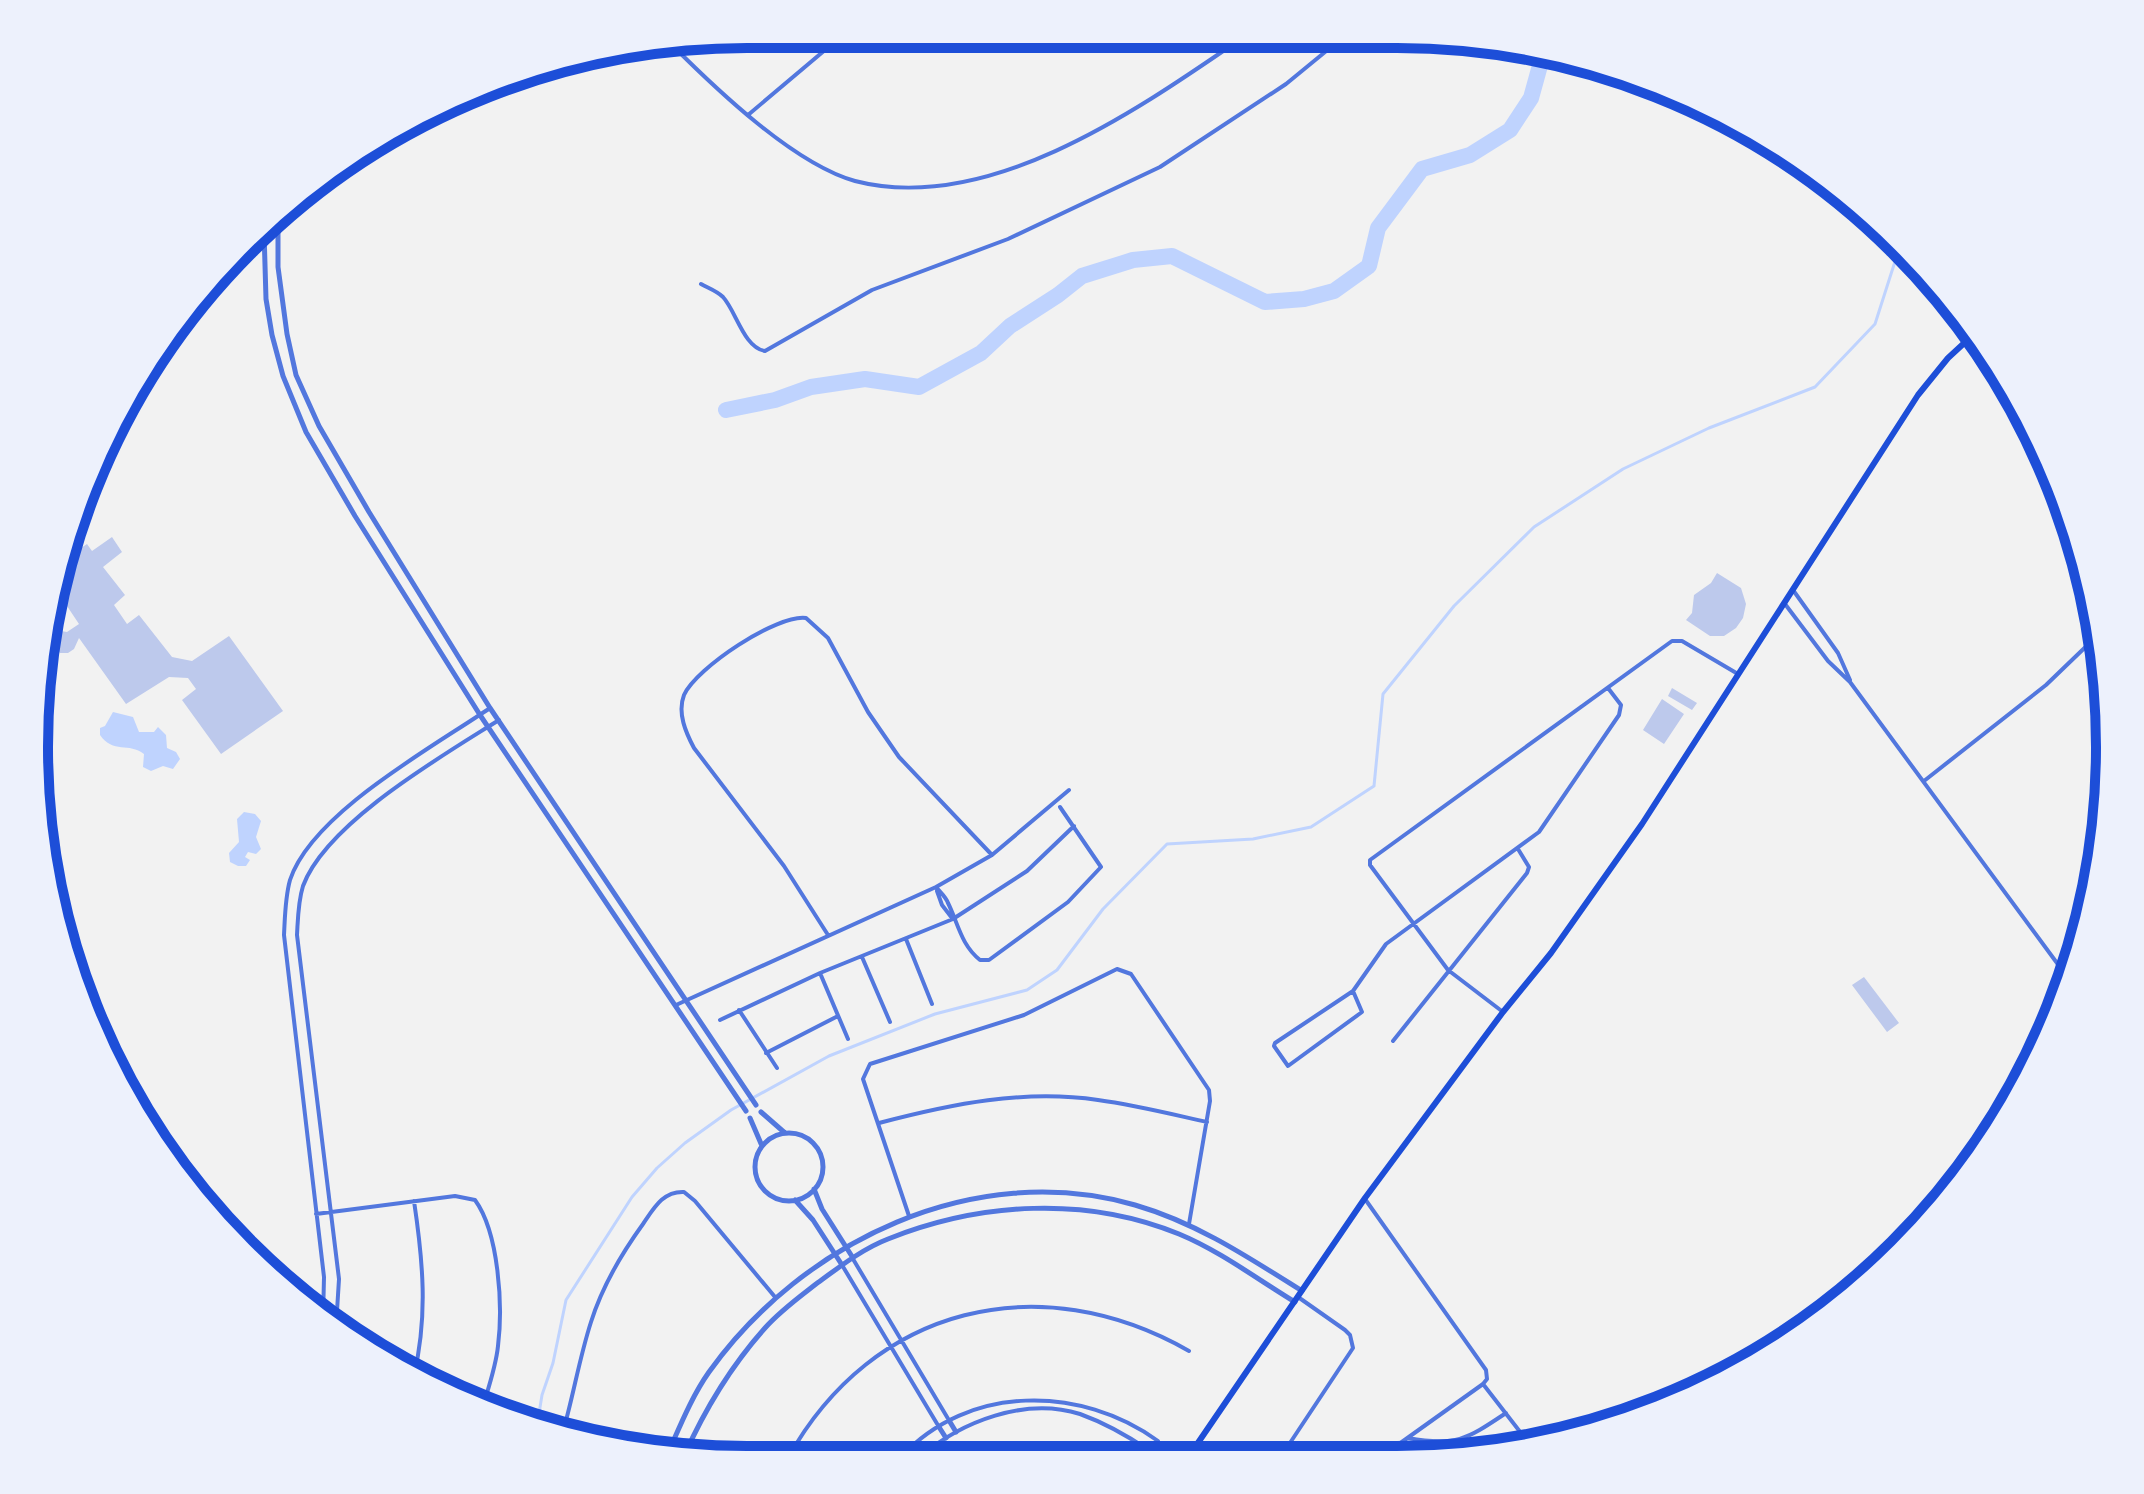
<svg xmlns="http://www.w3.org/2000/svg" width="2144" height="1494" viewBox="0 0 2144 1494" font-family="'Times New Roman',serif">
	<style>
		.water { fill: #bfd3fe }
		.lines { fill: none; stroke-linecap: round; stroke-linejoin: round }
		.stream { stroke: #bfd3fe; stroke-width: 3 }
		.river { stroke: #bfd3fe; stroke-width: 16 }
		.building { fill: #bdc9ec }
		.minor { stroke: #5277de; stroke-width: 4 }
		.tertiary { stroke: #5277de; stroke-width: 5 }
		.secondary { stroke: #1d4ed8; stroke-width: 6 }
		.rim { fill: none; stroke: #1d4ed8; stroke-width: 10 }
	</style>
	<rect width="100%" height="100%" fill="#f2f2f2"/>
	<path class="water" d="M113,712L133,717L139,732H154L158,727L166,735L167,748L176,752L180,759L173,769L163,766L151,771L143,767L144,754C129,742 113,754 100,735V728L105,726Z
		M244,812L255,814L261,821L256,837L261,849L256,854L248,852L245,857L250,860L246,866H238L230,862L229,853L239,842L237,819Z"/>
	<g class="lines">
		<path class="stream" d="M1815,1318L1820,1311L1830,1308
			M1743,1366L1752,1357L1762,1353
			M537,1426L542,1395L553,1363L566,1300L632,1197L657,1168L685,1143L731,1110L829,1056L935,1014L1027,990L1057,970L1103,909L1167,844L1253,839L1311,827L1374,786L1383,694L1454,606L1534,527L1623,469L1709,428L1815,387L1875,324L1899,249
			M1509,1448L1530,1437L1538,1440"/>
		<path class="river" d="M726,410L775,400L811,387L865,379L919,387L981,353L1010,326L1058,295L1082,276L1133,260L1172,256L1265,302L1304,299L1334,291L1369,266L1378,228L1422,169L1470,155L1510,130L1531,98L1544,51"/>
	</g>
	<path class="building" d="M112,537L122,552L103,567L125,595L114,605L127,624L139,615L172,657L192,661L229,636L283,711L221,754L182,700L196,689L188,678L169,677L126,704L79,638L74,649L68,653H60L53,644L54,637L61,631L67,632L79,624L57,591L69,545L74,541L81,548L87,544L92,551Z
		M1717,573L1741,588L1746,604L1743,618L1736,628L1724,636H1710L1686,620L1692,613L1694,595L1711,583Z
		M1672,688L1697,703L1692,710L1668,696Z
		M1662,699L1684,714L1664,744L1643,730Z
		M1864,977L1899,1023L1887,1032L1852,985Z"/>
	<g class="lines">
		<path class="minor" d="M671,44C716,89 794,164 855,181C990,216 1143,106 1248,34
			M748,115L844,34
			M701,284C708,288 717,291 723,297C736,311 744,348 765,351L872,290L1008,239L1160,167L1286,84L1347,34
			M1793,590L1838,653L1850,680
			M1785,604L1828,661L1850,682L2068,978
			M1924,781L2046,685L2099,634
			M936,887C940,892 946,897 948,903C958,923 961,945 980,960H989L1068,902L1101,867L1060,807
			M937,891L942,905L952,918
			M828,935L784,866L694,748C686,733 677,713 684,695C696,668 777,614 806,618L828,638L868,712L899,757L992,855
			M906,939L932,1004
			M862,957L890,1022
			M820,973L848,1039
			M1353,991L1362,1012L1288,1066L1274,1046L1275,1043L1353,991L1386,944L1539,832L1619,715L1621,705L1608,688
			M676,1005L936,887L992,855L1069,790
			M739,1010L777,1068
			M1503,1012L1448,970L1370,865V860L1672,641H1682L1738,674
			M720,1020L820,973L953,919L1027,871L1074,826
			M1393,1041L1527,873L1529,867L1518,849
			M766,1053L838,1016
			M879,1123C951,1104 1024,1089 1098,1100C1135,1105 1171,1114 1207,1122
			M1365,1199L1486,1370L1487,1379L1483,1384L1385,1454
			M316,1214L455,1196L475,1200C499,1233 503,1306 498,1346C496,1366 489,1386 483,1406
			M909,1216L863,1079L870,1064L1024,1015L1117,969L1131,974L1209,1090L1210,1101L1189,1224
			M853,1259L950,1422
			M842,1265L939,1427
			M323,1319L324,1277L284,935C285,917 285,898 290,880C312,813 433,747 490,708
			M336,1327L339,1279L297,935C298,918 298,902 303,886C326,823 442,756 499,720
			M414,1375C428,1316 423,1261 414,1201
			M1483,1384L1528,1442
			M562,1435C573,1398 579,1359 591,1322C602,1287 622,1253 643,1224C654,1208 663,1191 684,1192L695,1201L775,1297
			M1408,1438C1456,1447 1467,1439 1506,1413
			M1282,1455L1353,1348L1350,1335L1345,1330L1298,1297
			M901,1457C968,1384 1081,1385 1158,1441L1150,1451C1128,1436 1105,1423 1080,1414C1025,1397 962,1421 920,1457
			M788,1458C873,1305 1040,1266 1189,1351"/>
		<path class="tertiary" d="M278,218V267L287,334L296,375L319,426L369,512L490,708L756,1105
			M264,231L266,299L272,335L283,376L306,432L355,516L480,715L746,1111
			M761,1112L785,1133
			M750,1118L762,1146
			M755 1167a34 34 0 1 1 68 0a34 34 0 1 1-68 0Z
			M814,1189L822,1209L853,1258
			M795,1200L813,1220L842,1265
			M950,1422L956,1432
			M939,1427L946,1438
			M668,1453C680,1426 692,1396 709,1372C803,1241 974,1159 1135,1205C1197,1223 1248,1257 1302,1291
			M684,1456C705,1409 731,1366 765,1328C780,1311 798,1298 816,1284C838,1268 862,1249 888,1239C981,1202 1086,1196 1179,1234C1220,1251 1257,1279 1295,1302"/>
		<path class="secondary" d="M1189,1456L1365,1198L1503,1012L1551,953L1642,824L1918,395L1948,358L1974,334"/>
	</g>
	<path d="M0 0H2144V1494H0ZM747 48H1397A699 699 0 0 1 2096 747V747A699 699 0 0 1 1397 1446H747A699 699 0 0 1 48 747V747A699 699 0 0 1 747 48Z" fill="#edf1fc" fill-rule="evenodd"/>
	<path class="rim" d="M747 48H1397A699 699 0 0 1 2096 747V747A699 699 0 0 1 1397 1446H747A699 699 0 0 1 48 747V747A699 699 0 0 1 747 48Z"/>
</svg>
